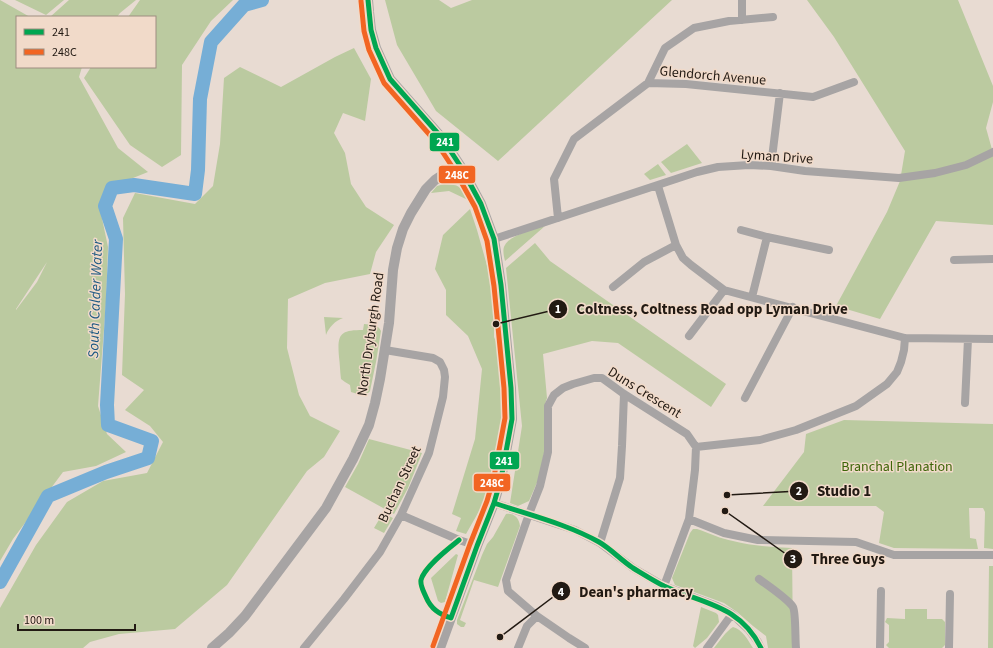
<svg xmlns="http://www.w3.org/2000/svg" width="993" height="648" viewBox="0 0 993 648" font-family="'Source Sans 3',sans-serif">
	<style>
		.green { fill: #bbcaa0; fill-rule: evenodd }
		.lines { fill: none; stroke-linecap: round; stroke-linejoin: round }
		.river { stroke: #76aed6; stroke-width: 14 }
		.minor { stroke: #a7a4a4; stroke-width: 8 }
		.tertiary { stroke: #a7a4a4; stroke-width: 10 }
		.bus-1-casing { stroke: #f1dac9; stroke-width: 8 }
		.bus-2-casing { stroke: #f1dac9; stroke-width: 8 }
		.bus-1 { stroke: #00a651; stroke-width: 5 }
		.bus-2 { stroke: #f26522; stroke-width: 5 }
		.labels { text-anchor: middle; stroke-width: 3; stroke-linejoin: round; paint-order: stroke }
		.street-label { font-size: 14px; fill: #221a13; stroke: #f1dac9 }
		.park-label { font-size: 14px; fill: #3d6508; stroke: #f1dac9 }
		.water-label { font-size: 15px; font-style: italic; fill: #1c5882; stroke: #f1dac9 }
		.leader { fill: none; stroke: #221a13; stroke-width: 1.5 }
		.callout-dot { fill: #221a13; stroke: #f1dac9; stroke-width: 1.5 }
		.mark-label { font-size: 12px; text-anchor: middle; font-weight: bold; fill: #fff }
		.callout-label { font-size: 15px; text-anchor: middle; font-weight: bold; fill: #221a13; stroke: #f1dac9; stroke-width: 3; stroke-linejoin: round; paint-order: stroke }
		.line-badge { stroke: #f1dac9; stroke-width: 1.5 }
		.badge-label { font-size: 11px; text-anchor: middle; font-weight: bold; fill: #fff }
	</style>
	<rect width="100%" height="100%" fill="#e8dbd2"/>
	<path class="green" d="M0,0L30,17H17V67H82L79,77L118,148L148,172L108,188L99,204L108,247L106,303L98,406L107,434L126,452L96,466L63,472L13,539L0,561ZM47,262L37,282L16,310V309Z
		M15,0H64L46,15Z
		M69,0H136L120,13L117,17H50Z
		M140,0H233L211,21L182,65L181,155L162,167L130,145L84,78L91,67H155V17H128Z
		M385,0H439L451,8L472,0H672L498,161L436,111L397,45Z
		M807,0H958L993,86V102L986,128L993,153V225L936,221L880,319L836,306L887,212L900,181L905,151L834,37Z
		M354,48L371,79L365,121L343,113L334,133L345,153L351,184L366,207L394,225L376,252L370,274L325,283L288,299L287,348L299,395L310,416L340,431L324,457L307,471L227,585L175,629L119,634L90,642L83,648H0V608L36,545L67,502L103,481L147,473L163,442L150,426L125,410L144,390L122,375L125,294L123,218L135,193L195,204L213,186L220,144L224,78L240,67L281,87L335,57Z
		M687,144L702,163L671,173L661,162Z
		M658,164L666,175L650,180L644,174Z
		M444,184C461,185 460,186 468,200L449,191L431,193L437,186Z
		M470,209L477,230L488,269L496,310L494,317V337L502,356L505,389V418L495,469L486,499L466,534L456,531L461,518L452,514L475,439L482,369L468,336L446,315V290L435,269L443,235Z
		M545,226L505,261C504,257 502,249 505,245C510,235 534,229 545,226Z
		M535,243L550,261L726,384L711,407L618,343L592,341L543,354L547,398L545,404L544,453L539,478L529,501L518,506L510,503L522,426L506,268Z
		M324,317L343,318C335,321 329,327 326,335Z
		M364,324C371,325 378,324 381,331L376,362L370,391C365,398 359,394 351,392L350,385L345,382L341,379C340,372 340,364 339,357C337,334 340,330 363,330Z
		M844,420L993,424V549L984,548L985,512L983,508H969L970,538L976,539L978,549L894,548L879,543L884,512L876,506H763L804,452L806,434Z
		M369,439L422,453L408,488L394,514L345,487L358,464Z
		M383,513L393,518L384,533L374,528Z
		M506,514C514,513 519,518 520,526L498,587L474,580L460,620L466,623L464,627H461L457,624V620L482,555L487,544L493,537Z
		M693,529H697C709,533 721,539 733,541C752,546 772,547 792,548L793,648H768L766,636L753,626L737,612L724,603L675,585L672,578L690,533Z
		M456,554L458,555L445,602L441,603L438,601L431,578Z
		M989,566H993V648H988Z
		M701,607L716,613L718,615L719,622L707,638L695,648L693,646Z
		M905,609H927V619H942L945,622V645L942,648H889L886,645L889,642V625L885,622L887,618L905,619Z
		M733,627C742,629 748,640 753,648H714C719,642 726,631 733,627Z"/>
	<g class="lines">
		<path class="river" d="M0,582L48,496L106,472L148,458L152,441L108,425L107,405L116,239L105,206L112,188L134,185L195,194L198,170L200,99L211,42L244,5L262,0"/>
		<path class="minor" d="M742,20V0
			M648,83L665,48L694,28L729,21L773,17
			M771,166L780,93
			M658,186L676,245L683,258L691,265L724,290L905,338L993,339
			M558,218L554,179L574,139L648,83L686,84L813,97L854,82
			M741,230L767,237
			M494,239L697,172L718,167L749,165L771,166L805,171L899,178L935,173L966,165L993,152
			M954,260L993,259
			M613,287L644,262L676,245
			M752,297L767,237L829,250
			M689,336L724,290
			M745,398L793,307
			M965,403L968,339
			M696,447L760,440L796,430L856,406L887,384L897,372L901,362L904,350L905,338
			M494,503L575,530L600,543L633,568L664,586L717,606L732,614L749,630L758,642L761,648
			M401,515L459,540L477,546
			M689,519L724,533L758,540L856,542L894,555H993
			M600,543L620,478L622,446L624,394
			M759,579C767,585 788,599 793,607C796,613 795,640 796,648
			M304,648L344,599L380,552L401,515L429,453L443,397L445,377L444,370L440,362L433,358L385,350
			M518,648L527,626L537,616
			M585,648L569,638L537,616L508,591L506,580L529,514L540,486L548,452V406L554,395L563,388L573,384L594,378H602L624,394L687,434L696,447L695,470L689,519L664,586
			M707,648L732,614
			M880,648L881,591
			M949,648L950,594"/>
		<path class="tertiary" d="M368,0L369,12L371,30L376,48L390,79L442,138L461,167L481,204L494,239L501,285L511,388L512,419L501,479L494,503L477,546L440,648
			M212,648L229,633L245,616L326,508L353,459L369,425L375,403L380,379L389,323L393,270L397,248L403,229L411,213L426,189L435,180L444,174L461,167"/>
		<defs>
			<path id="bus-1" d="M368,0L371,30L376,48L390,79L442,138L461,167L481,204L494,239L501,285L511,388L512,419L501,479L494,503L477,546L451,618
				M494,503C529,515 567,524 599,542C611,549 621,560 633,568C643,574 654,581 664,586C703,604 740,605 761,648
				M451,618C439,614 431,609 426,597C424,592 420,586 421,580C424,567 449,548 459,540"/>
			<path id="bus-2" d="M361,1L364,31L369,50L384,83L436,142L455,171L475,207L487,241L494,286L504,388L505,418L494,477L487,501L470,544L433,646"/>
		</defs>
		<use href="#bus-1" class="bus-1-casing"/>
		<use href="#bus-2" class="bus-2-casing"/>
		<use href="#bus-1" class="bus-1"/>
		<use href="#bus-2" class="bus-2"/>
	</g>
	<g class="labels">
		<g class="street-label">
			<text transform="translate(713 75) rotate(5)" y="5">Glendorch Avenue</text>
			<text transform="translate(777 156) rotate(4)" y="5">Lyman Drive</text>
			<text transform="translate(370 334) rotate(-82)" y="5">North Dryburgh Road</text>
			<text transform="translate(645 392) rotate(32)" y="5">Duns Crescent</text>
			<text transform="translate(399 484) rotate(-65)" y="5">Buchan Street</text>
		</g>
		<g class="park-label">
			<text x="897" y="471">Branchal Planation</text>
		</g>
		<g class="water-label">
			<text transform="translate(95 299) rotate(-88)" y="5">South Calder Water</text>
		</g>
	</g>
	<path class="leader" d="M496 324L558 309M727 495L799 491M725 511L793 559M500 637L561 591"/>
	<g class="callout-dot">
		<circle cx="496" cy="324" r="4"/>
		<circle cx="727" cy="495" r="4"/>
		<circle cx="725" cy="511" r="4"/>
		<circle cx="500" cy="637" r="4"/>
		<circle cx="558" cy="309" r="10"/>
		<circle cx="799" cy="491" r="10"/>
		<circle cx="793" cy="559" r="10"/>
		<circle cx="561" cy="591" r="10"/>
	</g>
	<g class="mark-label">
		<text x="558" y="313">1</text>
		<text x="799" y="495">2</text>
		<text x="793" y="563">3</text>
		<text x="561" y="596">4</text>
	</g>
	<g class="callout-label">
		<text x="712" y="314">Coltness, Coltness Road opp Lyman Drive</text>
		<text x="844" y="496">Studio 1</text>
		<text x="848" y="564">Three Guys</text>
		<text x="636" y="597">Dean's pharmacy</text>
	</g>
	<g class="line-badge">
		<rect x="429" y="132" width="31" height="20" rx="4" fill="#00a651"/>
		<rect x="438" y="165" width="38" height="19" rx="4" fill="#f26522"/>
		<rect x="489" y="451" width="31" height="19" rx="4" fill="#00a651"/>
		<rect x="473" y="473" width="38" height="19" rx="4" fill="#f26522"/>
	</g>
	<g class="badge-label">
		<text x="445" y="146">241</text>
		<text x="457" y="179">248C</text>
		<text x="504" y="465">241</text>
		<text x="492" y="487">248C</text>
	</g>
	<rect x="16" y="16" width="140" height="52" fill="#f1dac9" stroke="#9e8d80"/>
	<rect x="24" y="29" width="20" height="6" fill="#00a651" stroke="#9e8d80"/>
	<text x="52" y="36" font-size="12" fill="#221a13">241</text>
	<rect x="24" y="49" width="20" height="6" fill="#f26522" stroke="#9e8d80"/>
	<text x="52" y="56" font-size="12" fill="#221a13">248C</text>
	<path d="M18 624v6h117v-6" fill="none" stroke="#221a13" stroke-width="2"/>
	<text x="24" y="624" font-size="12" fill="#221a13" stroke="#f1dac9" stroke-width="3" paint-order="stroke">100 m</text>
</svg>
